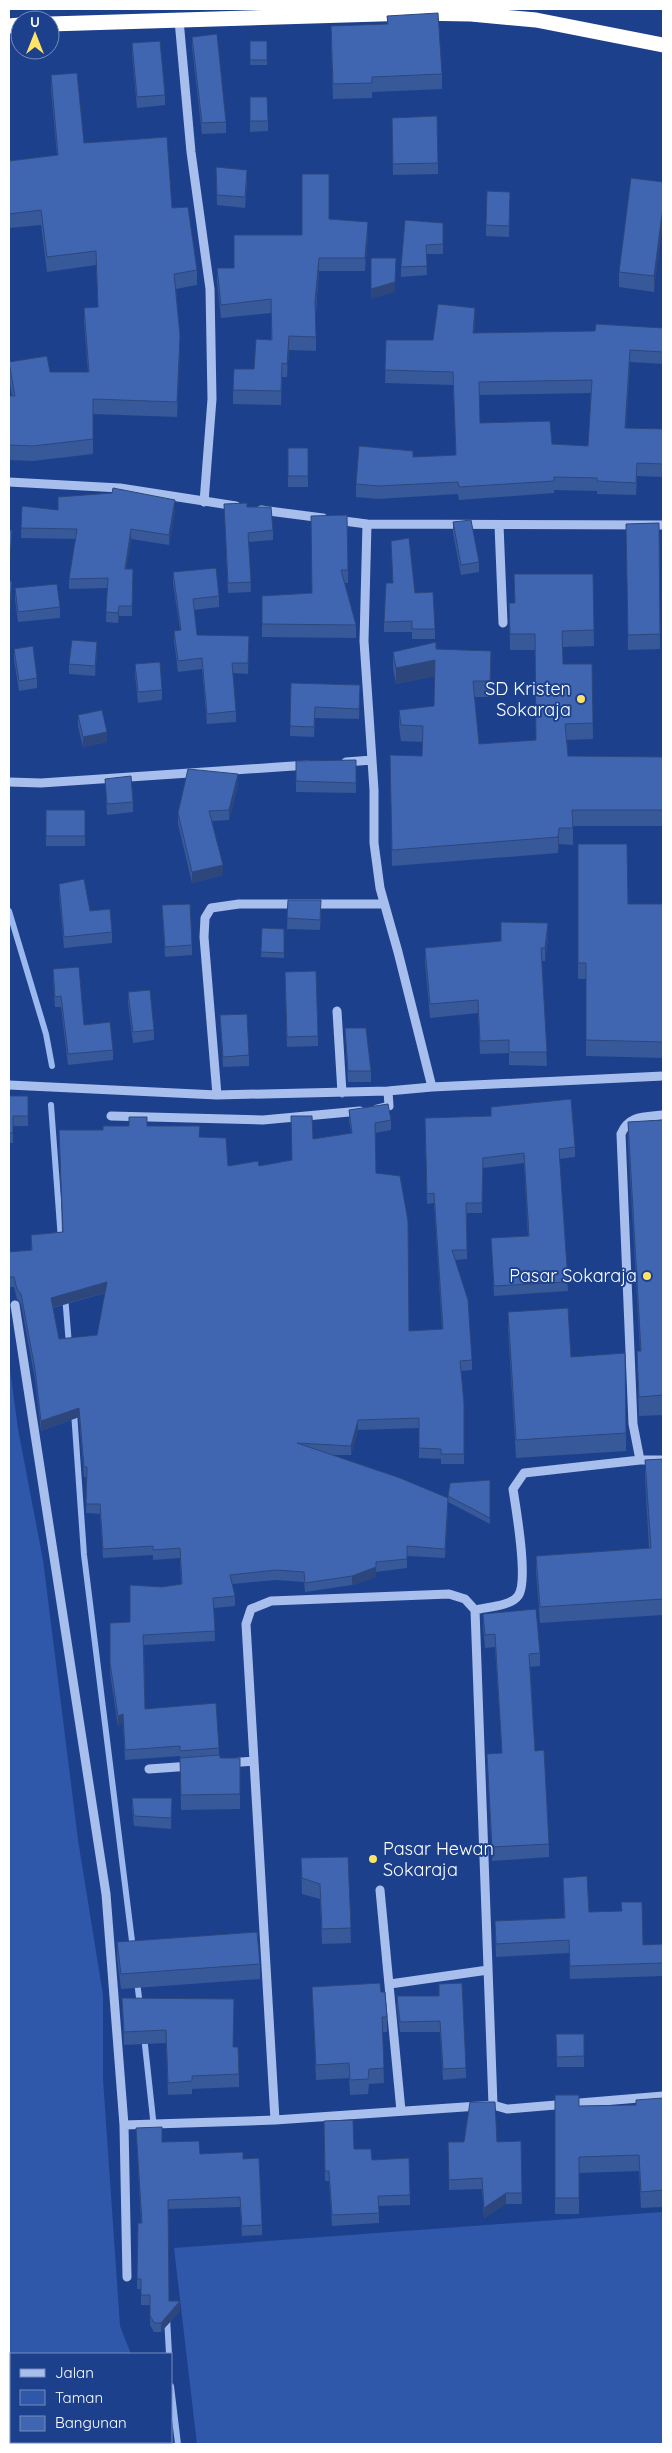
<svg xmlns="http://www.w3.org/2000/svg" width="672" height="2453" viewBox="0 0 672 2453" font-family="Quicksand,sans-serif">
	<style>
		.green { fill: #2f58aa }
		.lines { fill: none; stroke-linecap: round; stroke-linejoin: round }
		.stream { stroke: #9bb8ef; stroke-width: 6 }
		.minor { stroke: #a8bfed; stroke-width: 9 }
		.highway { stroke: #fff; stroke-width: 15 }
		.wall { fill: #375899; fill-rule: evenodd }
		.shaded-wall { fill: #2d477d }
		.building { fill: #4066b2; stroke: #2d477d; fill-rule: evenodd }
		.poi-dot { fill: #fde366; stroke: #1c408c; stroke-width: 2 }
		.labels { text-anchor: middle; stroke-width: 4; stroke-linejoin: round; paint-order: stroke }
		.poi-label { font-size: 18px; fill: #fff; stroke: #1c408c; text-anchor: end }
	</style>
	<rect width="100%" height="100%" fill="#1c408c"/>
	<path class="green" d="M9,1362L18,1429L43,1560L78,1840L103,1995V2079L120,2326L131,2354H11V2442H163V2444H9Z
		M663,2212V2444H197L174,2248Z"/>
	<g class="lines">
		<path class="stream" d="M9,911L46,1034L52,1066
			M51,1105L61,1240
			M65,1295L69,1345
			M74,1412L84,1555L133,1949
			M137,1981L140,2006
			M144,2036L154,2128
			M167,2317L169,2354
			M171,2386L178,2444"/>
		<path class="minor" d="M179,20L191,152L210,289L212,399L204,502
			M9,482L120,488L236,506
			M261,510L323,518
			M336,520L367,524L364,641L374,790V843L380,888L398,952L432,1087
			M367,524L663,525
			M499,525L503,623
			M346,762L372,760
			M9,782L41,783L308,765
			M337,1011L342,1093
			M9,1085L217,1095L388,1091L432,1087L663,1076
			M217,1095L204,937L205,918L211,908L239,904H384
			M377,1109L389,1106L388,1091
			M111,1116L263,1120L360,1111
			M15,1305L106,1894L124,2125L127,2277
			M640,1460L633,1424L621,1134C629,1115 645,1117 663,1115
			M475,1610C487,1607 511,1606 518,1596C529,1582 516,1509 513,1489L524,1473L640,1460H663
			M229,1763L254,1761
			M149,1769L191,1766
			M380,1890L401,2111
			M390,1984L488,1970
			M275,2120L246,1624L251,1609L271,1601L449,1594L465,1599L475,1610L493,2105
			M124,2125L275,2120L493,2105L507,2109L663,2096"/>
		<path class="highway" d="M50,24L413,13L471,14L536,20L663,45
			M9,26L20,25"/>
	</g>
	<path class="wall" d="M387,16L442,74V89L372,92V98L333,99L331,41L387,24Z
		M192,37L226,122V133L202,134L192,47Z
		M250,41H267V65H250Z
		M132,43L165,95V105L137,108L132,54Z
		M51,75L84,143L172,208L197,270V285L176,289L180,350L177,417L93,414V454L33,461L9,460V396H12L9,377V362L50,372H88L84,323V308L98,307L96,265L47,272L41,225L9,228V161L57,155L51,90Z
		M250,97L268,121V131L250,132Z
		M392,128L438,163V174L393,175Z
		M216,167L247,181L245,208L217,205Z
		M663,182L654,292L619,287V272Z
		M510,192L509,237L486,236V225Z
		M329,219L368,235L365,271H319L316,313V351L289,350L287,377H282L281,405L233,404V390L254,369L271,340V313L221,318L217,282V268H234L302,235Z
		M443,223V254H426L427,275L401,277V267Z
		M475,321L474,333L595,331L663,328V364L630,362L626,428L663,429V477L637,476L636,495L597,494V491L554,490V493L459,500L458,494L378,499L356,497V484L456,455L453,385L385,383L386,340H433ZM591,393L588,446L552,444L480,423L479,395Z
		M288,448H308V487H288Z
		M224,504L247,507L273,530V540L249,542L251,592L228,593Z
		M22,506L58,510H175L169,545L131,539L126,569H133L132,616H119L118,623L106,622L107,588L69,589V579L76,539L21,538Z
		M311,516L348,570V583H345L356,625V638L262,637V596L312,593Z
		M453,522L479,562V572L461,575L453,533Z
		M659,523L660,649L628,650L626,524Z
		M391,541L415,593L435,629V639H412V632H384V622L393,583Z
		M173,572L219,596V607L194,610L197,635L249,646L248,674L233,673L236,711V722L207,724L202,669L178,672L174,641V631L180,630L173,583Z
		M593,574L594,646L563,647V664H592L593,739L567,740L568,756L663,757V826H573V845L559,844L558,853L392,866L390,755L422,756L423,742L401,741L399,726V710L434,706L435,676L396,684L393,668V652L436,649L491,667L490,697H474L479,744L536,740L535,650H510L509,603H515Z
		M9,582L12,592L10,613L9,614Z
		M15,588L60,607V618L18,622L15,599Z
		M14,649L37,678V688L19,691L14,660Z
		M97,653L95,676L69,674V664Z
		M135,664L162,690V700L138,703L135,674Z
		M291,683L360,685L359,719L315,718L314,737L290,736Z
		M78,715L107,742L83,747L78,726Z
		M356,760V793L296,792V761Z
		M105,779L133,802V812L107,815Z
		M238,784L229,820L212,821L223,875L192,883L178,824V813Z
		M46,810H85V846H46Z
		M578,844L628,904H663V1058L586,1056V979H578Z
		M59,884L90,911L112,932V943L64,948L59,894Z
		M288,900L321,911L320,930L287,929Z
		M162,905L192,945V955L165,957Z
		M262,928L284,929V958L261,957Z
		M548,937L545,961H542L547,1066L509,1065V1053L480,1054L478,1013L430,1018L425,962V948Z
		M53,969L84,1025L113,1050V1060L68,1065L61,1007H55L53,980Z
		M285,982L318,1036V1046L287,1047Z
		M128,992L154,1030V1040L133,1043L128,1003Z
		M220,1015L249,1055V1066L223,1067Z
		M345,1028L371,1071V1082H348Z
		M9,1096H28V1126H13V1143H9Z
		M491,1107L575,1147V1157L559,1159L568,1291L494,1296L491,1238L528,1236L524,1163L483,1168L482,1213H467V1259L455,1260L472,1360V1370L461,1371L464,1403V1464H441V1459L419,1458V1428L358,1430L351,1455H330L448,1508L445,1558L407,1556V1568L376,1572V1577L352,1585L305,1592L304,1582L276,1580L232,1584L235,1596V1606L214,1608L215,1641L144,1645L145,1709L219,1748V1755L220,1758H240V1809L181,1810L180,1756L125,1760L123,1723L118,1726L110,1673V1623L130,1622L162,1587L181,1584L180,1558L153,1560V1555L103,1558L100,1514L86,1513L87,1477H84L79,1417L41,1431L35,1379L21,1304L17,1299L14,1287H9V1252L31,1250V1235L62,1232L59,1130H103L129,1126H147L200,1137L228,1166H259L291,1160L313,1139L351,1133L349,1120V1110L391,1120V1130L375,1133L376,1173L409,1331L442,1329L434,1203L427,1204L425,1118L491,1116ZM105,1293L97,1335L59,1339L53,1308Z
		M663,1120V1415L639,1416L637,1351H640L628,1141V1122Z
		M508,1312L571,1357L626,1433V1451L516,1458L508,1329Z
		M663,1459V1615L540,1623L536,1572V1556L649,1548L645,1477V1460Z
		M490,1480V1524L448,1502V1496Z
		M483,1614L540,1653V1666L530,1667L535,1751L549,1844V1857L492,1861L487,1754L502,1753L495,1647L485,1648L483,1627Z
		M132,1798H172L171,1829L134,1826L132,1808Z
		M348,1857L351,1943L322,1944L320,1899L302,1894L301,1858Z
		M563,1878L589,1912L643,1945L663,1944V1976L570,1979L569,1953L496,1957L495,1921L564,1918Z
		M117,1942L260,1964V1979L121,1989L117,1957Z
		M439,1984L466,2068V2078L443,2080L440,2032H400L397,2007V1996H439Z
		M312,1987L381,1992L387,2017V2032H382L384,2083L369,2084L368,2094L350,2095L349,2078L316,2080Z
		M122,1998L234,2047L239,2074V2087L192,2089V2094L168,2095L166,2043L124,2045Z
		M556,2034H584V2067H557Z
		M555,2095L579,2106L636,2105L663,2098V2207L641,2208L639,2171L579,2173V2214H555Z
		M324,2121L354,2149L372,2160L410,2195V2205L379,2206V2223L332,2226L329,2181H325Z
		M136,2128L162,2142L200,2154L243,2159L262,2225V2235L242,2236L240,2207L168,2209L169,2301L180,2311L161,2332H154L150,2325V2305H141V2289H137L138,2223H141Z
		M521,2141L522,2204H506L484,2218L482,2189L449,2190L448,2142Z"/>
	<path class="shaded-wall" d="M663,207V222L654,292V276Z
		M368,222V235L365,271V258Z
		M319,258V271L315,314V301Z
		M396,269L395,292L371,299V289Z
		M475,308V321L473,346V333Z
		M180,335V350L177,417V402Z
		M289,336V350L287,377V364Z
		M630,350V362L625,441V428Z
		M175,500V510L169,545V535Z
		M131,529V539L125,579V569Z
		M12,530V540L9,579V569Z
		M12,581V592L10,613V603Z
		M119,606V616L118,623V613Z
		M97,642V653L95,676V666Z
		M491,651V667L490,697V681Z
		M435,660V676L396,684V668Z
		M107,732V742L83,747V737Z
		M238,774V784L229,820V810Z
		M559,828V844L558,853V837Z
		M223,865V875L192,883V872Z
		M548,923V937L545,961V948Z
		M107,1282V1292L51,1308V1298Z
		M79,1408V1417L41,1431V1421Z
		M358,1420V1430L351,1455V1446Z
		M448,1498V1508L445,1558V1549Z
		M376,1567V1577L352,1585V1576Z
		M123,1714V1723L118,1726V1716Z
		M506,2193V2204L484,2218V2208Z
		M180,2301V2311L161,2332V2323Z"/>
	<path class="building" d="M438,13L442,74L372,77V83L333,84L331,26L388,24L387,16Z
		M217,34L226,122L202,123L192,37Z
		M160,41L165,95L137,97L132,43Z
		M250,41H267V60H250Z
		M77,73L84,143L167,137L172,208L188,207L197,270L174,274L180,335L177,402L93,399V439L33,446L9,445V396H15L9,362L47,356L50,372H89L84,308L98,307L96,251L47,257L41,210L9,214V161L58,155L51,75Z
		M250,97H267L268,121H250Z
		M437,116L438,163L393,164L392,118Z
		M216,167L247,170L245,197L217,195Z
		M302,174H329V219L368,222L365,258H319L315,301L316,337L289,336L287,364L282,363L281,391L233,390L234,369H254L256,339L272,340L271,299L221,305L217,268H234V235H302Z
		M631,178L663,182V207L654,276L619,272Z
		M487,191L510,192L509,226L486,225Z
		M405,220L443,223V244L426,245L427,266L401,267Z
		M371,258H396L395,282L371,289Z
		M438,304L475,308L473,333L595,331L596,324L663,328V352L630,350L625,428L663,429V464L637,463L636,483L597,481V478L554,477V481L459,487L458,482L378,486L356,484L359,446L413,451V457L456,455L453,372L385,370L386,340H433ZM592,380L588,446L552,444L550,421L480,423L479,382Z
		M288,448H308V476H288Z
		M113,488L175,500L169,535L131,529L125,569H133L132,606H119L118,613L106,612L108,578L69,579L77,529L21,528L22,506L58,510V497L112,493Z
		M247,503V507H271L273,530L248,533L251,582L228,583L224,504Z
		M347,515L348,570H341L356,625L262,624V596L312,593L311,516Z
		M471,520L479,562L461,565L453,522Z
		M659,523L660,634L628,635L626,524Z
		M9,530H12L9,569Z
		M409,538L415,593L433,592L435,629H412V621L384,622L386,583H393L391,541Z
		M216,568L219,596L193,599L197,635L249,636L248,663H232L236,711L207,714L202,658L178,661L174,631L181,630L173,572Z
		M514,574H593L594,630L562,631L563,664H592L593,723L565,724L568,756L663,757V810H572L573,828H559L558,837L392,850L390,755L422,756L423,726L401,725L399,710L434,706L435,660L396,668L393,652L436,642V649L491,651L490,681H473L479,744L536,740L535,634H510L509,603H515Z
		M12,581L10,603H9V582Z
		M57,584L60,607L18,612L15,588Z
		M72,640L97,642L95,666L69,664Z
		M33,646L37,678L19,681L14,649Z
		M160,662L162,690L138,692L135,664Z
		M291,683L360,685L359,709L315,707L314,727L290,726Z
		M102,710L107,732L83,737L78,715Z
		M356,760V783L296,781V761Z
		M188,769L238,774L229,810L209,811L223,865L192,872L178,813Z
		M131,776L133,802L107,804L105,779Z
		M46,810H85V836H46Z
		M578,844H627L628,904H663V1042L586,1040V963H578Z
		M84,879L90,911L110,909L112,932L64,937L59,884Z
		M288,900H321L320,920L287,918Z
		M190,904L192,945L165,947L162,905Z
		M501,922L548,923L545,948H541L547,1052H509V1040L480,1041L478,1000L430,1004L425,948L501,941Z
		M262,928L284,929V953L261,952Z
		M79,967L84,1025L110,1022L113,1050L68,1054L61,996L55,997L53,969Z
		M316,971L318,1036L287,1037L285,972Z
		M150,990L154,1030L133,1032L128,992Z
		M247,1014L249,1055L223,1057L220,1015Z
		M345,1028H366L371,1071H348Z
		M9,1096H28V1116H13V1133H9Z
		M571,1099L575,1147L559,1149L568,1282L494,1286L491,1238L529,1236L524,1153L483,1158L482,1203H466L467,1250H452L468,1300L472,1360L460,1361L464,1403V1454H441V1449L419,1448V1418L358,1420L351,1446L297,1443L400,1478L448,1498L445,1549L407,1546V1559L376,1562V1567L352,1576L305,1583L304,1572L276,1570L230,1575L235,1596L213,1598L215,1631L143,1635L145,1709L216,1703L219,1748L180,1751V1746L125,1750L123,1714L118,1716L110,1663V1623L130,1622V1585L162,1587L182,1584L180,1548L153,1550V1546L103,1549L100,1504H86L87,1467H84L79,1408L41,1421L35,1369L21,1294L17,1289L14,1277H9V1252L32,1250L31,1235L63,1232L59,1130H103V1126H129V1117H147V1126H200L199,1137L226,1138L228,1166L258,1161L259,1166L292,1160L291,1116H312L313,1139L352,1133L349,1110L388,1104L391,1120L375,1123L376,1173L400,1176L408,1221L409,1331L443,1329L434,1193L427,1194L425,1118L491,1116V1107ZM107,1282L97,1335L59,1339L51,1298Z
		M663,1120V1395L639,1397L637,1351H641L628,1122Z
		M568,1308L571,1357L625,1353L626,1433L516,1440L508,1312Z
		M663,1459V1599L540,1607L536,1556L651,1548L645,1460Z
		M490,1480V1518L448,1496L450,1483Z
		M536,1609L540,1653L529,1654L535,1751L544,1750L549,1844L492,1847L487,1754L502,1753L495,1634L485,1635L483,1614Z
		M220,1755V1758H240V1794L181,1795L180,1758Z
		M132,1798H172L171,1818L134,1816Z
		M348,1857L351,1928L322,1929L320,1884L302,1878L301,1858Z
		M587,1876L589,1912L622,1911L621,1902H642L643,1945L663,1944V1963L570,1966L569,1940L496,1944L495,1921L565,1918L563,1878Z
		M257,1932L260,1964L121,1974L117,1942Z
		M380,1983L381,1992H385L387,2017H382L384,2068L369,2069L368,2079L350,2080L349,2063L316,2065L312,1987Z
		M462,1983L466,2068L443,2069L440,2021L400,2022L397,1996H439V1984Z
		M122,1998L234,1999L233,2047H238L239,2074L192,2076V2081L168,2083L166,2030L124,2032Z
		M556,2034H584V2056L557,2057Z
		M555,2095H579V2106L636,2105V2100L663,2098V2190L641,2192L639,2155L579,2157V2198H555Z
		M470,2102H495L497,2142L521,2141L522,2193H506L484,2208L482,2178L449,2180L448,2142H464Z
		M353,2120L354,2149H371L372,2160L409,2158L410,2195L378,2196L379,2213L332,2215L329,2171H325L324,2121Z
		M162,2127V2142L199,2141L200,2154L243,2152V2159L259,2158L262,2225L242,2226L240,2197L168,2200L169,2301H180L161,2323H154L150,2315V2295H141V2279H137L138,2223H142L136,2128Z"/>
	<g class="poi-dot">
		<circle cx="581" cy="699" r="5"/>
		<circle cx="647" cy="1276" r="5"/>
		<circle cx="373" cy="1859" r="5"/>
	</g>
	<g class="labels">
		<g class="poi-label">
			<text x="571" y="695">SD Kristen<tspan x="571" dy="21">Sokaraja</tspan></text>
			<text x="637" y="1282">Pasar Sokaraja</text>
			<text x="383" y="1855" text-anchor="start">Pasar Hewan<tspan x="383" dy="21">Sokaraja</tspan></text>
		</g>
	</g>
	<rect width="672" height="2453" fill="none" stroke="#ffffff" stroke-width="20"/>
	<rect x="10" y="2353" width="162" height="90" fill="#1c408c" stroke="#778cba"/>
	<rect x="20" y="2369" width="25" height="8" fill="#a8bfed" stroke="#778cba"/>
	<text x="55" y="2378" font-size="15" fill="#ffffff">Jalan</text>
	<rect x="20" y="2390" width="25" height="15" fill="#2f58aa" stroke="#778cba"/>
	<text x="55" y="2403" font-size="15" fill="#ffffff">Taman</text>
	<rect x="20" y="2416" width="25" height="15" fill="#4066b2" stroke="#778cba"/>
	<text x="55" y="2428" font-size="15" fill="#ffffff">Bangunan</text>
	<g transform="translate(35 35)"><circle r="24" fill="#1c408c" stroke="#778cba"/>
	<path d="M0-4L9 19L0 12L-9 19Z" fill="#fde366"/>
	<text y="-8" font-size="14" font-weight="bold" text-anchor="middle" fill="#ffffff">U</text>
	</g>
</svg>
